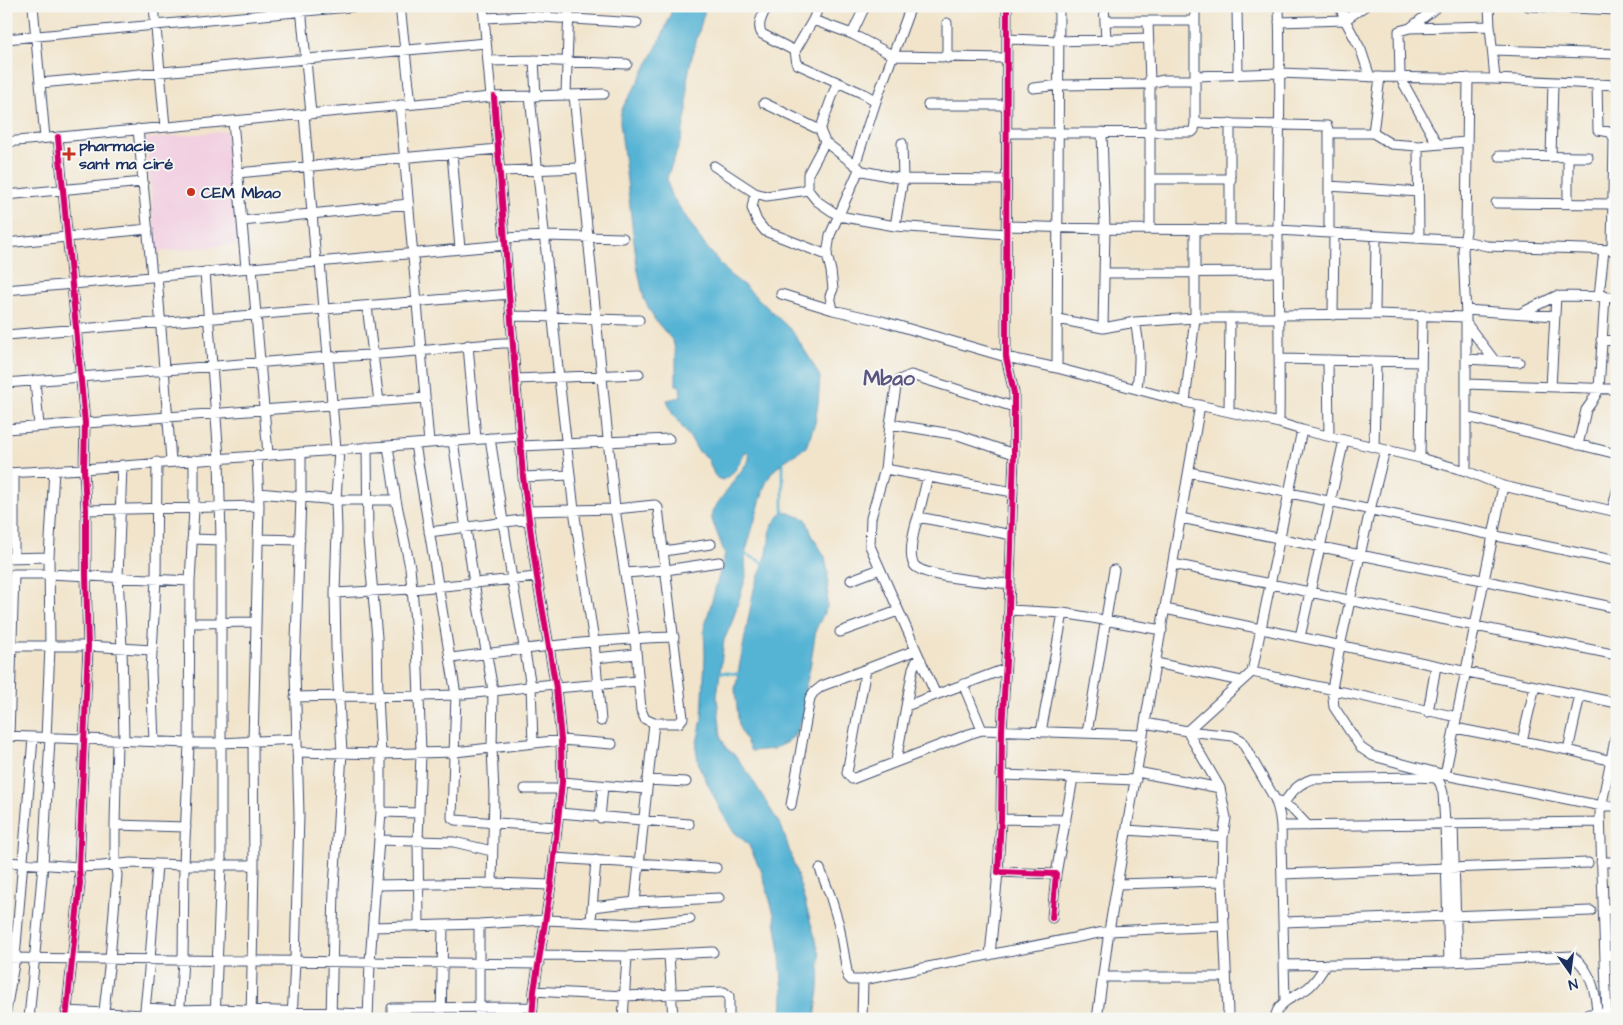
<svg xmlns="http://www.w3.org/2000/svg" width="1623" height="1025" viewBox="0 0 1623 1025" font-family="'Architects Daughter',sans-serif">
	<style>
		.built { fill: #f2cfe1 }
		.water { fill: #55b3d4; stroke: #387199 }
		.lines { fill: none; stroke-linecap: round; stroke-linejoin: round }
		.stream { stroke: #55b3d4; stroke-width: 2.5 }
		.minor-casing { stroke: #3b4a6e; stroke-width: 11 }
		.minor { stroke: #fff; stroke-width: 9 }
		.cycleway-casing { stroke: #f6f6f2; stroke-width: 9 }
		.cycleway { stroke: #d6006c; stroke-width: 6 }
		.poi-dot { fill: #c8321e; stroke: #f6f6f2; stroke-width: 2 }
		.labels { text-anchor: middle; stroke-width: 4; stroke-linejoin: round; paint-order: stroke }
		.poi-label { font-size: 16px; font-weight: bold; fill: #1b2f5e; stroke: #f6f6f2; text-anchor: start }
		.district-label { font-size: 21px; font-weight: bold; fill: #595480; stroke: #f6f6f2 }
	</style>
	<rect width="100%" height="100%" fill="#f6f6f2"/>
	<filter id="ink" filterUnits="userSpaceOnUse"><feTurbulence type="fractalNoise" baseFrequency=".02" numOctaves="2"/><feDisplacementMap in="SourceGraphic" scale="10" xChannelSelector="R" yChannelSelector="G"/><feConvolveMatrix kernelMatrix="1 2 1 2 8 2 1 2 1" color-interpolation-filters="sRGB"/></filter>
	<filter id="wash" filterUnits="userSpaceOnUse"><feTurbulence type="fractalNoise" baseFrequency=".0096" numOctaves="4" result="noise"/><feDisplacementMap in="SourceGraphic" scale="20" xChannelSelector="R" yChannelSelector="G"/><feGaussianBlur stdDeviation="1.12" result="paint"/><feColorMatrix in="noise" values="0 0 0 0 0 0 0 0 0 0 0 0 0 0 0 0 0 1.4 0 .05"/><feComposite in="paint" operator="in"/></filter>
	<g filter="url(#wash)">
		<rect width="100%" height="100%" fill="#f1e4cb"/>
		<path class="built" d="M226,131L237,244L157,252L146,139Z"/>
		<path class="water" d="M673,6H706L691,60L687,80V110L681,140L667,178L670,193L704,244L730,275L746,287L793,332L812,362L820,377L818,404L815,423L806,447L783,462L771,473L765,485L745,554L746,577L732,622L724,640L717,697L721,737L726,748L736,756L752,779L782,828L797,874L820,955L819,989L815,1019H782L783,993L779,945L774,914L761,870L748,844L733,831L721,811L699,766L696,748L702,719L705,655L704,629L725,554L712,520V511L749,460V454L746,451C740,462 735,475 722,480L717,478L714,474L708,459L698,451L693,442L672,413L667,400L681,397L680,386L676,385V354L673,341L655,320L644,299L637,266L620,122C620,106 628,100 635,87C649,61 665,35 673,6Z
			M783,511L806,519L812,535L825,557L828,572L827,607L816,629L810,668L805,690L804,714L794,736L787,742L773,749L751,751L739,727L735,689L754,589L767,554L771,527Z"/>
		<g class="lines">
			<path class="stream" d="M783,511V462
				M745,554L764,563
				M719,672L738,674"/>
		</g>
	</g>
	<g filter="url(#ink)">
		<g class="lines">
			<defs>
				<path id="minor" d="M33,6L45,138
					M154,6L165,127
					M400,6L411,104
					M483,6L491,97
					M767,6C763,15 756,25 762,34L795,51
					M819,6L813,20L795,51L797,64L864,94L876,101
					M1007,6L1006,344V357L1014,393V454L1009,610L1002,730L1001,819L998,872L1056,874L1052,918
					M1104,6L1106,39
					M1237,6L1238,74
					M1340,6L1345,20L1361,50L1370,77
					M1489,6L1490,26L1495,79
					M1528,6L1617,10
					M301,7L311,114
					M484,18L527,16L637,23
					M813,20L852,34L894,56L1006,58
					M1105,21H1195
					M1148,21L1150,83V229
					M1279,22L1345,20L1365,6
					M1410,28L1438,6
					M852,34L865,6
					M6,39L359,6
					M1007,39L1059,41L1148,38
					M1492,50L1617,54
					M947,58V23
					M534,60L536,96
					M488,61L534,60L627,64
					M1196,76L1280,73L1380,77L1495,79L1617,85
					M1380,77L1373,133L1391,144L1418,146L1466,142
					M40,83L486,43
					M837,83L820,130L825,142L859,168
					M1597,83L1598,130L1610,132L1614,138L1612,250
					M1033,88L1060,85L1145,84L1164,80H1195
					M566,95L569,6
					M574,95L615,509L635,639L641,710L645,719L654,723L635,902
					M530,96L559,378L574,510L594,642L601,721
					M494,97L523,477L537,577L556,688L561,740L562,782L551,885L534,991L532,1019
					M764,103L820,130
					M400,105L429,443
					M928,105H1006
					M304,114L316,262
					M233,121L246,268
					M1195,123L1327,126L1329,133V233
					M1230,123V230
					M138,129L152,277
					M1102,132L1105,229L1103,328
					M1006,133L1192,132L1194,130L1195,123V6
					M1329,133H1373
					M58,137L85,423L84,469L86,510V575L88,646L79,867L80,883L66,1019
					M6,142L491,97L604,94
					M825,142L808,174V190L817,201L839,216L850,218L895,226L1006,234
					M1437,144L1400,77L1399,31L1410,28L1490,26
					M1418,146L1419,238
					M452,153L460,249
					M1499,156L1588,157
					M1551,157L1553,82
					M855,165L876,101L911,6
					M714,166L755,193L766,196L808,190
					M500,171L580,168
					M237,173L498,149
					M1150,179H1231
					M1329,186L1419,192
					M755,193L752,208L757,221L765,231L827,255
					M6,195L143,182
					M1496,203L1617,204
					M1568,203V157
					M242,221L409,204
					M895,226L903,179L902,143
					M1006,226L1105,229L1278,230L1465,241L1487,246L1617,250
					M505,238L545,236L623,238
					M6,243L148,229
					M320,262L336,449
					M252,268L268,454
					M205,272L219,458L221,540V866L215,1019
					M1104,273L1278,272
					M157,276L171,461
					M6,290L506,245
					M781,294L833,310L882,321L1006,357L1057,368L1185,402L1279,423L1302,430L1420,458L1466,471L1503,486L1617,512
					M1599,296L1604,250
					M367,306L379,402
					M833,310L830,296L833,289L831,271L827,255L830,235L858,172L863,171L903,179L1006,180
					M1466,310L1555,316
					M1521,313L1556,296L1617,297
					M1375,314L1376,236
					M1279,315L1375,314L1466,317
					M1333,315L1334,233
					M511,316C554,316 596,320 639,320
					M1058,319L1103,328L1135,322L1195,318H1279
					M1135,322C1140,343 1140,366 1137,388
					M1466,323L1494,360
					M6,335L510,294
					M1601,340L1617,341
					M468,345L476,439
					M1280,359L1421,362
					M1466,359L1519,362
					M1328,360L1329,436
					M1057,368L1059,6
					M516,379L639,374
					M35,380L39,426
					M6,383L328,357C390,355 452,347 514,342
					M1466,384L1617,389
					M1551,387L1556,296
					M1185,402L1195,318V229
					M1229,411L1230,318
					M1467,417L1617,454
					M1279,423C1280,358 1278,294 1278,230C1279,155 1281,81 1279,6
					M890,424L958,435L1014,454
					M6,429L425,398
					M490,438L512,579L531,686L533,743
					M453,441L474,583L493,690L492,748L494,794L492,883
					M415,444L456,695L452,818L455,820L557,827
					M1578,445L1586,410L1591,403L1599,389L1605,296
					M388,446L396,500L410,567L417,644L421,752L418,841L419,926
					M522,446L669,439
					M367,447L368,539L377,638L378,696L381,754V812L370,962L368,1019
					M1374,447L1376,362
					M1385,450L1370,510L1340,646L1332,689L1334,707L1361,748L1373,756L1445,775L1602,806H1617
					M1420,458L1422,315
					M122,465L118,577L122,647L124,740
					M885,469L1013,492
					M1466,471V317L1463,250L1466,231L1468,78
					M1189,472L1617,561
					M6,473L84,469L521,436
					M523,477L570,475
					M258,493L336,500H396
					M86,510L259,506
					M528,511L615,509L655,505L658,508L683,718L679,723H654
					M1612,511L1617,491
					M918,517L928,476
					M1181,518L1617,608
					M429,532L529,519
					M192,539L221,540
					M258,539L300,540
					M664,551L711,544
					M6,558L49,557
					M14,558V473
					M1173,564L1617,655
					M625,573L666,570L719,562
					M851,580L880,569
					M1010,584C990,582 927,578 915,566C907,558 914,528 918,517L1012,535
					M335,593L412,589L537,577
					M1165,609L1617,703
					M1009,610L1063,613L1162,630
					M190,623L256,622
					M840,632L898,611
					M1300,637L1344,440
					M6,646H88L152,650
					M450,658C525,649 599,639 674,637
					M595,658L636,654
					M1156,663L1241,681
					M866,669L847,773L852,779L969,734L982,730L1143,735
					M1252,672L1302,430
					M963,684L982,730
					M556,688L638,681
					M936,695L870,546L871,518L885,469L890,424L897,381L911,375L1014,407
					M295,697C348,695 400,698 452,695C487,693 521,687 555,684
					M906,706L1005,669
					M1428,712L1436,666
					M1145,723L1187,731L1233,736L1241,740L1275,799C1281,814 1282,827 1281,843L1285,1001
					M1455,728L1568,750L1616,762
					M1187,731L1252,672L1457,717
					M1041,732L1063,613
					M1087,733L1114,570
					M6,736L189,743H222L296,739
					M9,736L14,574H49L190,581
					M46,738L50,647L49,557L54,470
					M154,741L151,671L156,579L157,462
					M1522,741L1535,686
					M1568,750L1580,695
					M297,752L381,754L455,752L561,740L612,744
					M896,761L913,668L916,662L921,660
					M1137,772L1220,788
					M1001,775L1136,780
					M1445,775L1503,486
					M647,780L686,782
					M562,782L646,789
					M525,789H561
					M1280,801L1294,811L1308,826
					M1284,803C1292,791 1298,784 1312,779L1414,777L1436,778L1440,783L1443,793L1445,824L1449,962
					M791,805L810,698L813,693L822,686L916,650
					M381,812L419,813
					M559,813L689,824
					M600,818L603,786
					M1001,819L1066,820
					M1453,824L1457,962
					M115,825L186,827
					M1282,826L1600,822
					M1127,830L1223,837L1226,818L1220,788L1187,731
					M1223,837L1222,881L1228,1013L1226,1019
					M379,840L454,842L492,851
					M554,858L716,868
					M6,862L79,867L102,866L131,863L184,865H254
					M1601,862H1617
					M820,869L830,895L839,925L848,977L851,980H863L1109,931L1224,926
					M1056,874L1073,778
					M1282,874L1588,863
					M1118,884L1222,881
					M376,885L492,883L551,885
					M592,907L635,902L719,898
					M1603,909H1617
					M591,921L596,860
					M1283,922L1591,911
					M479,924V1019
					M373,927L479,924L546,920L637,924L690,919
					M541,955L627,956L713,952
					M669,955L673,1019
					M990,955L998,872
					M1605,956L1617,955
					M6,958L539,964
					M1284,965L1449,962L1572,956C1591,969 1596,991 1597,1013
					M1103,977H1226
					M534,991L624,996L724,992L729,996V1019
					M145,1008L180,1010L216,1009L368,1014
					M6,1011L15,958L33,738
					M66,1011L144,1015
					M392,1013V1008L533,1007
					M29,1019L43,865L50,738
					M103,1019L110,959L117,875L115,864V825L117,740
					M144,1019L150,960L157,864
					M179,1019L183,960L184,865L189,743L190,581L194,509V460
					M251,1019L254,865L253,741L259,506L257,455
					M292,1019L295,961L299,815L295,670L301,497V452
					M331,1019L334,888L342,752L336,649L335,593L337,530L336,500L339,449
					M441,1019L443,926
					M623,1019L627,956
					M862,1019L863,980
					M1097,1019L1109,931L1200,405
					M1275,1019C1277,1000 1297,997 1309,987C1317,980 1321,973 1326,964
					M1577,1019L1589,1014L1601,1013
					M1607,1019L1600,813L1617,730"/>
			</defs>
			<use href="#minor" class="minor-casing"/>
			<use href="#minor" class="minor"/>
			<defs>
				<path id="cycleway" d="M1007,6L1006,344V357L1014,393V454L1009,610L1002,730L1001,819L998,872L1056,874L1052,918
					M494,97L523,477L537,577L556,688L561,740L562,782L551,885L534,991L532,1019
					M58,137L85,423L84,469L86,510V575L88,646L79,867L80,883L66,1019"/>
			</defs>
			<use href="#cycleway" class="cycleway-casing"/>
			<use href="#cycleway" class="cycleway"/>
		</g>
	</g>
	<g class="poi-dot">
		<path d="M66.5 146.5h5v5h5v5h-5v5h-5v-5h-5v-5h5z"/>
		<circle cx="191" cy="192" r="5"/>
	</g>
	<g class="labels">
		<g class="poi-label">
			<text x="79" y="151">pharmacie<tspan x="79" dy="18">sant ma ciré</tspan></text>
			<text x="201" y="198">CEM Mbao</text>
		</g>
		<g class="district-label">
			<text x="889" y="385">Mbao</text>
		</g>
	</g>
	<rect width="1623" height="1025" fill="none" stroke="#f6f6f2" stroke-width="25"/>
	<g transform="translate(1570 972) rotate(166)" stroke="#f6f6f2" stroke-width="4" paint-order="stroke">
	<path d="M0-4L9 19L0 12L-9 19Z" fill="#1b2f5e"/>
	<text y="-8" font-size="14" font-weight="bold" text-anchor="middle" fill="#1b2f5e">N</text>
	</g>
</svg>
